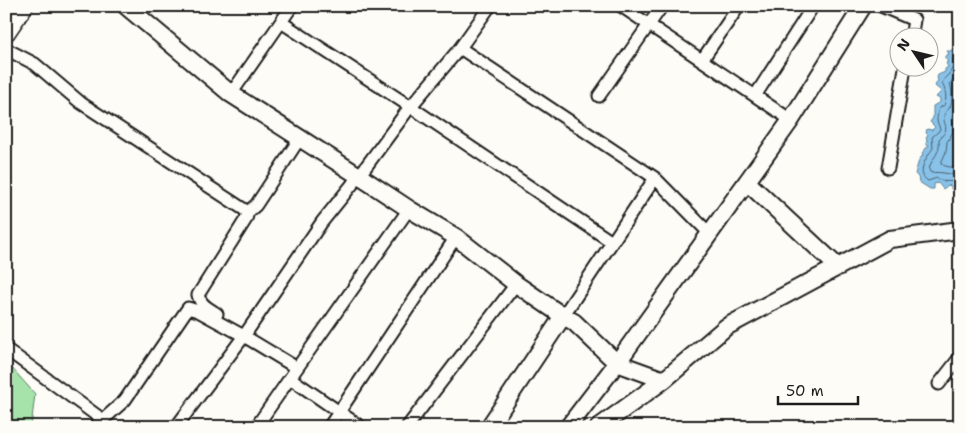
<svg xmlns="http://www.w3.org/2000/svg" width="966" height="433" viewBox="0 0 966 433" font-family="'Shantell Sans',sans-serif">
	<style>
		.green { fill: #a5e3ab; stroke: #608064 }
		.water { fill: #89c2e8; stroke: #5d8096 }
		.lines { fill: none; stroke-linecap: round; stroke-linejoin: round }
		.shore { stroke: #485e6e; stroke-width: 1 }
		.minor-casing { stroke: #1c1c1c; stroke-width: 15 }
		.secondary-casing { stroke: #1c1c1c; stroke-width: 20 }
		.primary-casing { stroke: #1c1c1c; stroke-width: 22 }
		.minor { stroke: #fdfcf7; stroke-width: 11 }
		.secondary { stroke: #fdfcf7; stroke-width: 16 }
		.primary { stroke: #fdfcf7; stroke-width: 19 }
	</style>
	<rect width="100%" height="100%" fill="#fdfcf7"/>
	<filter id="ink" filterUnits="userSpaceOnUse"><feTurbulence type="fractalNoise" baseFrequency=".02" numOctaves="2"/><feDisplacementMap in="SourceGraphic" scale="10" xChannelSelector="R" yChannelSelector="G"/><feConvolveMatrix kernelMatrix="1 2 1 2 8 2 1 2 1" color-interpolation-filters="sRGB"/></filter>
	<g filter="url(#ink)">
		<path class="green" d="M6,364L10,366L35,394L31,427H6Z"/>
		<path class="water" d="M959,45L960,46V179L958,182L957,189L955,190L951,189V186L948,185L943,189L938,183L934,184V189H930L919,182L918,177L915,174L919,160L923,155L922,153L929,145L926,144L927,140L926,137L928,135L926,133L927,129L932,130L935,127L930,122L933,118V106L940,102V99L936,97L940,93L941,91L935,86L938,80L937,78L938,75L945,72V69L948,67L946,63L948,62L945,58V56L949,54L947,51H951L953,48Z"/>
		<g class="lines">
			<path class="shore" d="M960,50C949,57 955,60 952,69C950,75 944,77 942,83C945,89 947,96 945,103C943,109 942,104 939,109C938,110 937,119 937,121C938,124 939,126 940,129L938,132L933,136L932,138L933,148C927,157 915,173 928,181L937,178C939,179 941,181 943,181C945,182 957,181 960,181
				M960,58L958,72L950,83C952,89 953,101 950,107C949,109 946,111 945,113C940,124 953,126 939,139C941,155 931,157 929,170L931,173C941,171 950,175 960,175
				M960,83L958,85C960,97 959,108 952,117L953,125V132L947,142L946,152L941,163C945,168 953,167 960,167"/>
			<defs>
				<path id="minor" d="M621,6L791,120
					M881,6L914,20L911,38
					M281,22L411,107L612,242
					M460,48L655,178L710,234
					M6,49L35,64L81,103L248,212
					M702,60L739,6
					M231,94L292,6
					M599,96L662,6
					M755,96L813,6
					M888,168L905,68
					M217,314C210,309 200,305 198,295L246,219L248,212L256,205L300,138
					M563,316L655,178
					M6,349L103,420
					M290,378L409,209
					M939,384L960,357
					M101,427L103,420L125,400L188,308L198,311L244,336L297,368
					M176,427L244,336L322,222L359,176L407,111L460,48L490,6
					M256,427L290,378L361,427
					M329,427L456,237
					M407,427L516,284"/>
				<path id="secondary" d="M126,6L231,94L359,176L409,209L456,237L516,284L563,316
					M747,182L838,267
					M489,427L563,316L574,322L617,363L664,380L726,327L890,239L960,230
					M568,427L617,363L791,120L863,6
					M599,427L664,380"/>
				<path id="primary" d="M6,31L23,6"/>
			</defs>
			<use href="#minor" class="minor-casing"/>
			<use href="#secondary" class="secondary-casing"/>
			<use href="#primary" class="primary-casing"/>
			<use href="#minor" class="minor"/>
			<use href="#secondary" class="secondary"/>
			<use href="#primary" class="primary"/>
		</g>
	</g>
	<rect width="966" height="433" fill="none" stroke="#fdfcf7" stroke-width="25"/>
	<rect x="12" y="12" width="941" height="408" fill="none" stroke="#1c1c1c" stroke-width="2" filter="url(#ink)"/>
	<g transform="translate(914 52) rotate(305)"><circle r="24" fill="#fdfcf7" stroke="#a3a29f"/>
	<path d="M0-4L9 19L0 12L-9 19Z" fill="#1c1c1c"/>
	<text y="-8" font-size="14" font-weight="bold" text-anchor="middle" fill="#1c1c1c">N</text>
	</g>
	<path d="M778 396v8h80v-8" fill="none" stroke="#1c1c1c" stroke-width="2.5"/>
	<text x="786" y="396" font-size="15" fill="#1c1c1c" stroke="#fdfcf7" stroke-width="4" paint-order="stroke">50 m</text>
</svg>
